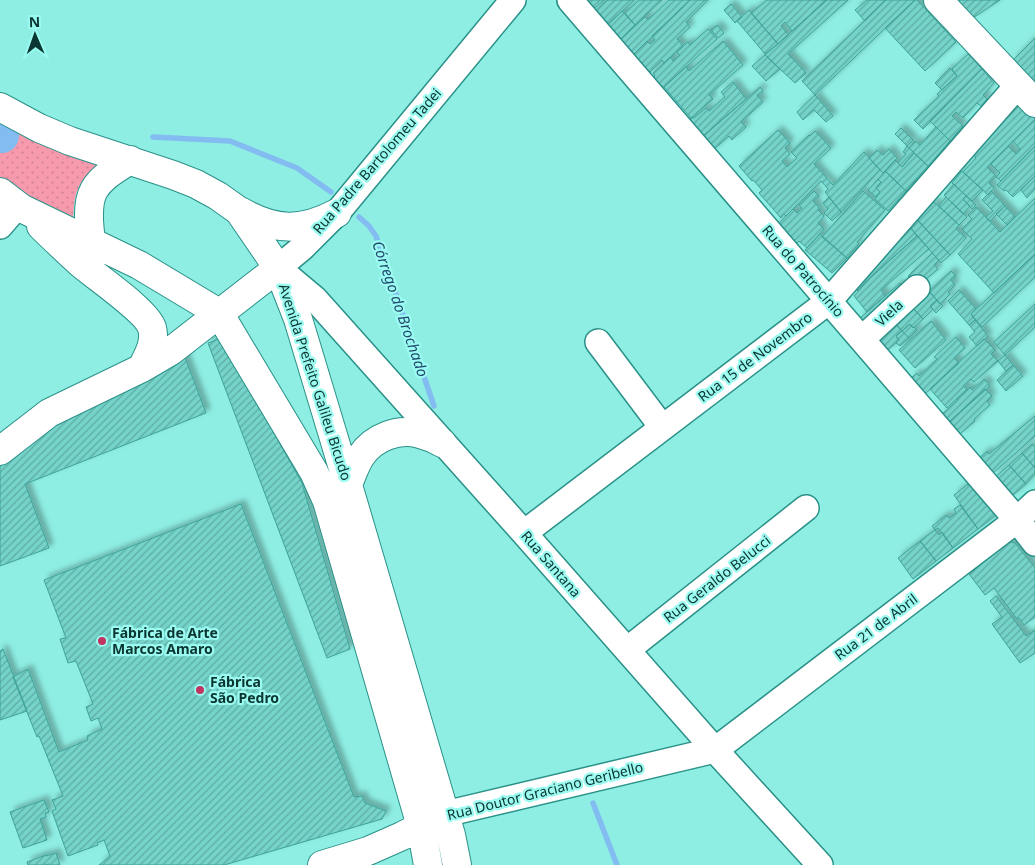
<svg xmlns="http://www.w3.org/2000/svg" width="1035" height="865" viewBox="0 0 1035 865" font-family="'Noto Sans',sans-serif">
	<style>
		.grass { fill: url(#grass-dots) }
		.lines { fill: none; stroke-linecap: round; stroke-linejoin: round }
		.stream { stroke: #83bcf0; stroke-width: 5.5 }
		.river { stroke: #83bcf0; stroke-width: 34 }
		.building { fill: url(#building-hatch); stroke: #3fa298; filter: url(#shadow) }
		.minor-casing { stroke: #2a9188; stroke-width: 28 }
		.major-casing { stroke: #2a9188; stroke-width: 30 }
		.minor { stroke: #fff; stroke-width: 25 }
		.major { stroke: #fff; stroke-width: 28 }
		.poi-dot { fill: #c13360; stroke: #9bfbf0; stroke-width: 2 }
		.labels { text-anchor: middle; stroke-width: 4.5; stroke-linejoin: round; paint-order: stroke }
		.street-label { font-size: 14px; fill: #0a3531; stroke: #9bfbf0 }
		.poi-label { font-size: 14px; font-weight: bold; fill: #0a3531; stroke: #9bfbf0; text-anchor: start }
		.water-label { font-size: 15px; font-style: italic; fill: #214b6e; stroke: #9bfbf0 }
	</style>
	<defs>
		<pattern id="grass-dots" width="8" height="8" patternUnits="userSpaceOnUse" patternTransform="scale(1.25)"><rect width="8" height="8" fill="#f79aad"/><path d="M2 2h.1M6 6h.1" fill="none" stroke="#d28595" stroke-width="1.8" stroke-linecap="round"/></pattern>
		<pattern id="building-hatch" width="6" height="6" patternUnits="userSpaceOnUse" patternTransform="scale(1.25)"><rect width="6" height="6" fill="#74d3c9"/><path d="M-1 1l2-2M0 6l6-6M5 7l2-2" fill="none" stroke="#5daca4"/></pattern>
		<filter id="shadow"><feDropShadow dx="4.5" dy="-4.5" stdDeviation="2.5" flood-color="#0004"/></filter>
	</defs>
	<rect width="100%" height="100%" fill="#8eeee3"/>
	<path class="grass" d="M0,123L64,153L101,166C75,180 74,196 73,223L0,181Z"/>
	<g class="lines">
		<path class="stream" d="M153,137L230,141L297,168L331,192
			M359,217L369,226L376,236L434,406
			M593,803L617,865"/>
		<path class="river" d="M0,136H2"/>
	</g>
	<path class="building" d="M579,0H604L595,8L593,6L588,10Z
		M607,0H634L604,28L592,14Z
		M639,0H662L635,25L625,13Z
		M669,0H690L630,58L617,43L645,17L648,20Z
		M690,0H708L686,22L690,27L677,39L683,46L664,63L662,60L646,76L630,58L647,41L650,44L655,40L652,36Z
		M767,0H825L826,1L792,31L785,22L781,26L788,35L778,44L751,13Z
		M827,0H848L788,54L806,73L795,83L765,55Z
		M867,0H886L865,21L855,10Z
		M886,0H915L815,95L802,81Z
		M915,0H917L956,42L925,71L885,28Z
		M960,0H1000L973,18L958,3Z
		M731,4L742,17L735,23L724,10Z
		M749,10L778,44L765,54L737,21Z
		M622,11L635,25L617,43L604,28Z
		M717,25L724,33L718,38L711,30Z
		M708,29L717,39L659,91L650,80L655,76L653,73L671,57L673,61L680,55L677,52L688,42L690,45Z
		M1035,38V80H1029L1012,61Z
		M723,41L743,65L709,95L713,99L691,118L664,87L686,67L689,71Z
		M968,54L982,69L923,129L914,120L939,96L937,94L957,76L952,69Z
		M765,55L780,69L766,81L752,66Z
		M950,68L957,76L942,90L935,83Z
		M982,69L994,83L983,95L987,99L981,106L977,103L963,118L956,112L952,116L963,126L950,141L930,121Z
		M733,82L746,99L701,138L686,122L692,117L694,118L706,108L709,111L725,97L721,92Z
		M760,87L763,91L757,95L763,102L741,122L746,127L732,140L729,136L712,151L701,138Z
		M815,95L833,116L826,122L814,110L803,120L797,112Z
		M1017,104H1021L1035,119L987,167L996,176L989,183L994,188L988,195L963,172L976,158L973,154Z
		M1035,119V146L1001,181L996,177L1000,173L991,164L1008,146L1016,154L1020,149L1013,141Z
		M936,127L950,141L928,166L909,148L915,141L920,145Z
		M901,128L913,140L907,146L895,134Z
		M778,130L790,143L785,148L790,154L782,161L787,167L797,158L791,152L809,135L810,136L815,131L831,148L814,164L833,185L864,152L880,170L841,212L825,192L828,189L821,181L786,216L784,214L781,218L759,193L762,190L753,180L752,181L739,166Z
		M907,146L914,153L902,167L898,163L906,154L903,152Z
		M1035,146V176L1013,197L1006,190L1004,191L997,185Z
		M889,149L897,158L883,173L869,158L877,150L883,155Z
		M914,153L928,166L906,191L885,171L895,160L902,167Z
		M885,171L906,191L888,211L875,199L880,192L876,188L881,182L878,179Z
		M962,171L983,190L972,201L952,183Z
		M1035,176V189L1027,198L1021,190Z
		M878,179L881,182L876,188L880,192L876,197L868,190Z
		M954,184L966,196L963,199L970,206L963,214L944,195Z
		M814,191L819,196L813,201L820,209L818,210L824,216L818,223L824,229L807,248L799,241L794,246L776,226L793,209L797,213L802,208L799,205Z
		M863,191L885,210L857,242L859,244L847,258L822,237Z
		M991,191L1005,206L990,221L986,217L993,211L982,200Z
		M966,196L976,205L972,209L963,199Z
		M829,197L841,212L832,221L824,213L828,209L823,203Z
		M946,197L967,217L959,225L939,206Z
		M1035,198V254L994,293L958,254L972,239L962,229L972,219L968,215L976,207L1000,232Z
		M934,202L959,225L956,229L966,238L950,255L917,220Z
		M1005,206L1015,217L1007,225L996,214Z
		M916,218L950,255L941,263L909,226Z
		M909,226L917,236L870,278L858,291L855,288Z
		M820,234L847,258L832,273L805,250Z
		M917,236L929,249L881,290L885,296L867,312L854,296L870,278Z
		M932,253L939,260L934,265L938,269L918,286L908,276Z
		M1035,254V277L982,327L971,314Z
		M951,271L956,276L951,280L955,285L948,292L950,294L940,304L929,291Z
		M900,283L910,294L868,328L860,318Z
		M959,290L976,309L971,314L975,320L969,325L948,301Z
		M929,291L937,300L930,306L933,309L923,319L912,307Z
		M937,300L943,306L936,313L930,306Z
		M1035,304V327L1005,355L994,342Z
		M912,307L923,319L913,328L910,324L902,331L894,322Z
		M975,320L988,336L977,346L969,337L975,332L969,325Z
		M931,321L946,340L915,368L899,350Z
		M894,322L902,331L896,336L899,340L887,351L878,340Z
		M910,324L913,328L914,327L917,330L909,338L902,331Z
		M902,331L909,338L900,346L896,343L899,340L896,336Z
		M956,337L965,348L954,358L959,363L925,394L911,378L917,373L919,376L937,359L934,357Z
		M219,339L222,341L302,483L350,649L327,658L208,343Z
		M984,339L995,350L991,354L998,361L974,382L971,379L963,386L967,389L947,408L930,389Z
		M184,355L206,413L25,484L49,548L0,566V466L57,420Z
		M1005,355L1013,365L1006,371L998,361Z
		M1013,365L1023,376L1006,391L997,380Z
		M984,379L990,386L949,422L942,414L958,400L957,399L970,387L972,390Z
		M985,389L992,396L987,401L990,405L974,419L975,421L959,435L949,422Z
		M1035,416V436L992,474L979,458L987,451L989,454Z
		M1032,444L1035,447V468L1022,453Z
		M1022,453L1035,468V474L1026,484L1009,465Z
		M1009,465L1026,484L1011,497L995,477Z
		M972,481L999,513L978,529L954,495Z
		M241,504L354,797L362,796L365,803L386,811L382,819L224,865H99L110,856L104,840L97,843L98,845L68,856L52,811L56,809L52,800L63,796L39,736L37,737L13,677L28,669L59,752L88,740L87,736L102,729L98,718L91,721L86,707L93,704L76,661L68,663L60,639L66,638L44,580Z
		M960,505L978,529L953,548L938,528L935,530L932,526L946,515L949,518L956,513L954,509Z
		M935,530L939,535L942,532L953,548L936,561L920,541Z
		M920,541L936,561L913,579L898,558Z
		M1009,542L1015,543L1035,568V617L1024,625L1019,618L1017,619L994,588L985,595L969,574Z
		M996,596L1026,636L1035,630V653L1020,663L992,624L1002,617L990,601Z
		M3,649L27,711L0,720V651Z
		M44,800L49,812L45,813L46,817L40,819L47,840L23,848L10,812Z
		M56,853L60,865H49V864L45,865H28L27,862L46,855V856Z"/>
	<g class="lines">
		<defs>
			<path id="minor" d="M513,0L337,213L302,248L278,268L315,299L524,533L715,750L820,865
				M570,0L1017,520L1035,543
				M0,226L18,205
				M862,339L917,288
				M598,342L662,427
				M524,533L829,301L1018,85
				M627,650L806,508
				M445,814L715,750L1017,520L1035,503"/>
			<path id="major" d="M938,0L1035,103
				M0,107L39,128L70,141L173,175L196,184L218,196L239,211L278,268L298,319L348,485L451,835L457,865
				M0,192L21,208L139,265L219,313L314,472L327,501L421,826L428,865
				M240,211C275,231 301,232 337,213
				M41,226C54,239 67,251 80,263C96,277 147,311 152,328C156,343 148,355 142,368
				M94,255C90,238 85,206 94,190C102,176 118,168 130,160
				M0,451L49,413L142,368L171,351L278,268
				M348,485C352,475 355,465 361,456C374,437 398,428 420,434C428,436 435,439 442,443
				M322,865L368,851L402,836L437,818"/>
		</defs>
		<use href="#minor" class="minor-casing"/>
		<use href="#major" class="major-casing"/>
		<use href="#minor" class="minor"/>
		<use href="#major" class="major"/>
	</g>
	<g class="poi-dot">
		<circle cx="102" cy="641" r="5"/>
		<circle cx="200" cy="690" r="5"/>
	</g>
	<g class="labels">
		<g class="street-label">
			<text transform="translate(377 161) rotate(-49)" y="5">Rua Padre Bartolomeu Tadei</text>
			<text transform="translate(803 271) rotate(49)" y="5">Rua do Patrocínio</text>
			<text transform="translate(889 313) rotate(-43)" y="5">Viela</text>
			<text transform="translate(755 357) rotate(-37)" y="5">Rua 15 de Novembro</text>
			<text transform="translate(315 382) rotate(72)" y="5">Avenida Prefeito Galileu Bicudo</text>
			<text transform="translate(551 564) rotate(49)" y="5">Rua Santana</text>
			<text transform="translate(717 579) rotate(-38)" y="5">Rua Geraldo Belucci</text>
			<text transform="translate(876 627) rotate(-37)" y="5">Rua 21 de Abril</text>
			<text transform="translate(545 791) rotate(-14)" y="5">Rua Doutor Graciano Geribello</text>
		</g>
		<g class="poi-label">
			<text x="112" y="638">Fábrica de Arte<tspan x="112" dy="16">Marcos Amaro</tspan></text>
			<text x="210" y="687">Fábrica<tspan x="210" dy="16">São Pedro</tspan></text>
		</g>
		<g class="water-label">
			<text transform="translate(400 309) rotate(71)" y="5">Córrego do Brochado</text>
		</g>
	</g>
	<g transform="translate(35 35) rotate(358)" stroke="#9bfbf0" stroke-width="4" paint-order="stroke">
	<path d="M0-4L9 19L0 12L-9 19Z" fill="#0a3531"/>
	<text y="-8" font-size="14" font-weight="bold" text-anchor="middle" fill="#0a3531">N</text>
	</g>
</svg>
